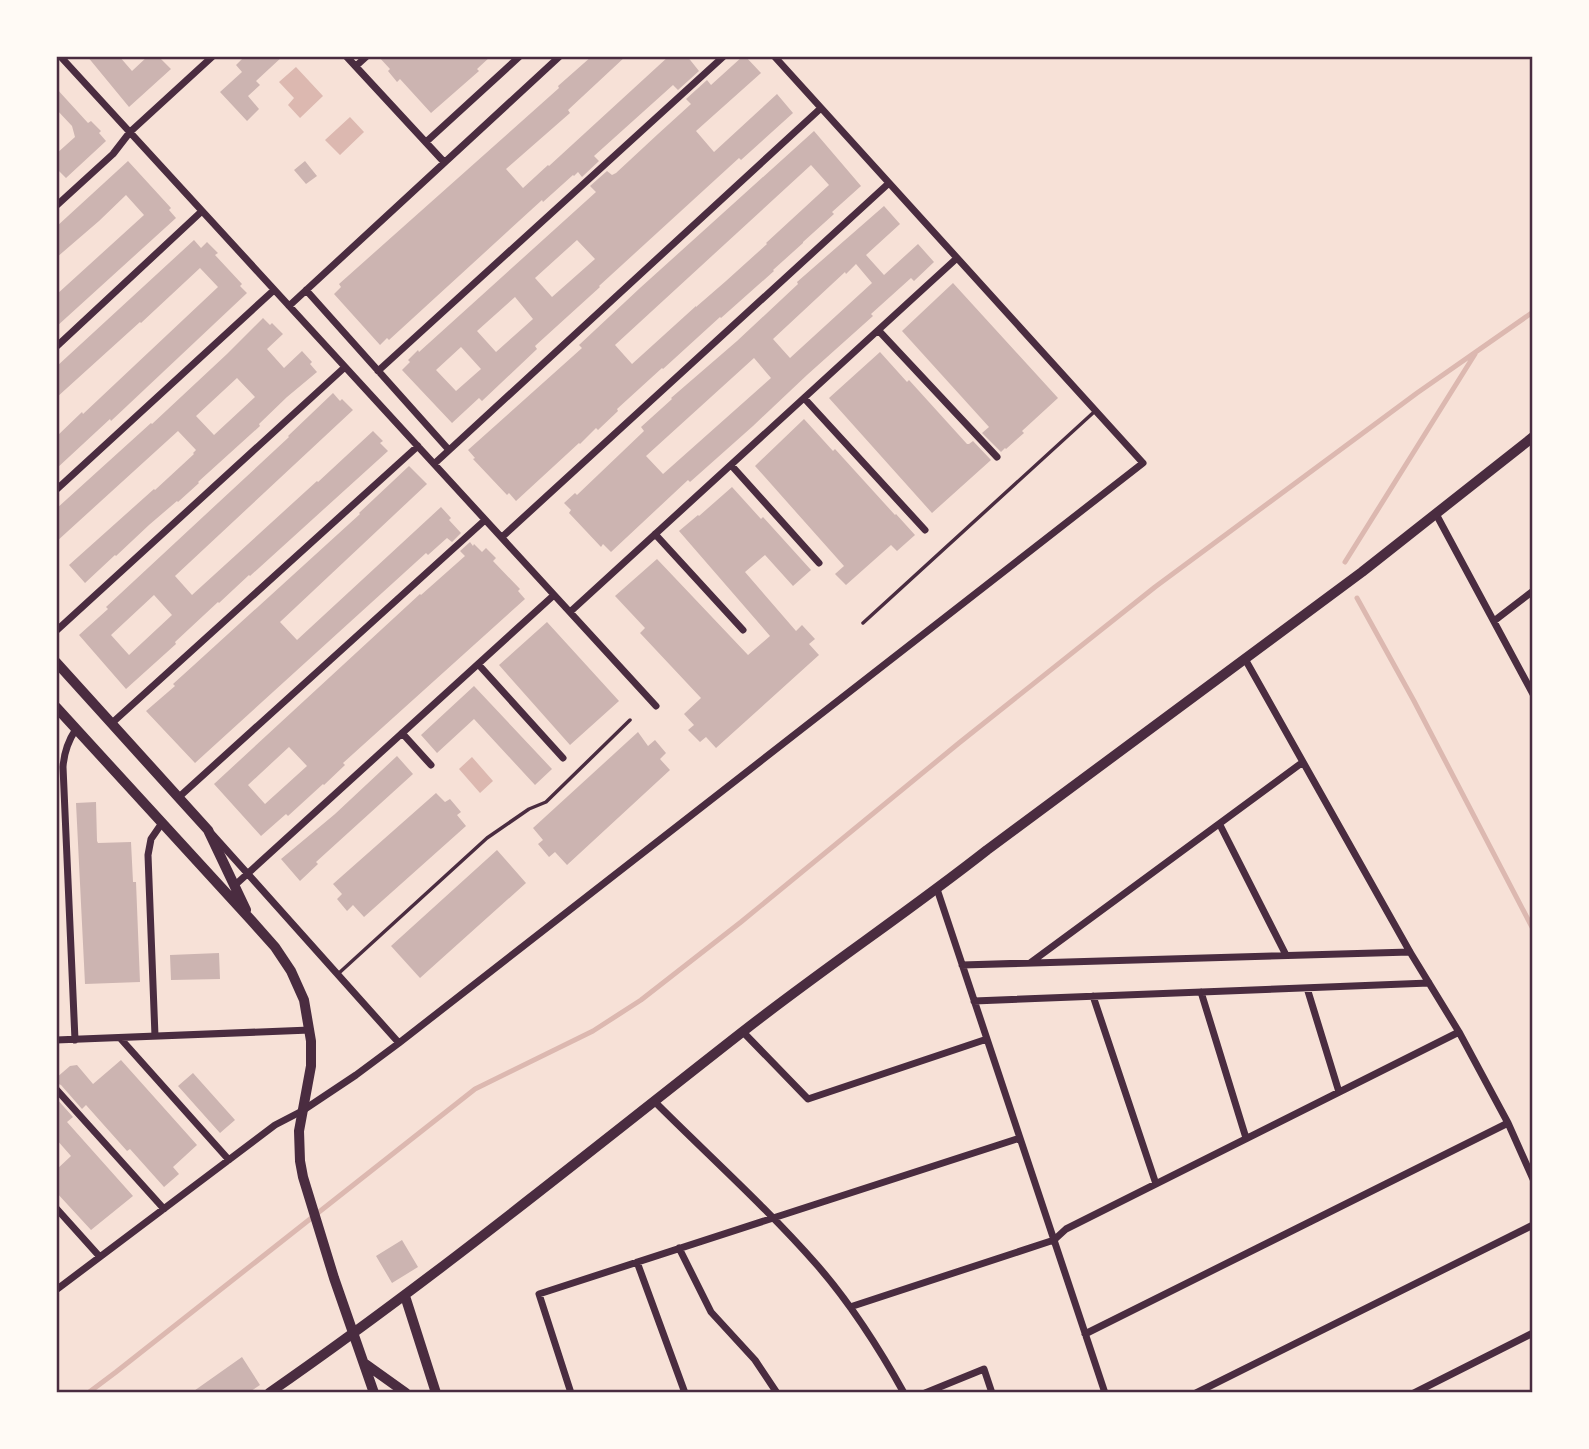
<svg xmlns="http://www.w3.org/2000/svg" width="1589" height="1449" viewBox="0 0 1589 1449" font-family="Lato,sans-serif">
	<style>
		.water { fill: #dcb8b0 }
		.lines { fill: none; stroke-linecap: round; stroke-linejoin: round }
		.stream { stroke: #dcb8b0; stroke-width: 5 }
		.building { fill: #ccb4b1; fill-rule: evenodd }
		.service { stroke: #4a2c40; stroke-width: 3.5 }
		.minor { stroke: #4a2c40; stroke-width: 7 }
		.tertiary { stroke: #4a2c40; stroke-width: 10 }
		.neatline { fill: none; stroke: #4a2c40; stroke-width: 2.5 }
	</style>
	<rect width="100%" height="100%" fill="#f7e1d7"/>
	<path class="water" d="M296,67L323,96L300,118L288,105L294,98L279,82Z
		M350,117L364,132L340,155L325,140Z
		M472,757L493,781L480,793L459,769Z"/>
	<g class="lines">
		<path class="stream" d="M1345,562L1475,354
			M1357,598L1414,701L1533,929
			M88,1393L116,1372L475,1089L593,1031L641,1000L741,922L959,743L1155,587L1417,393L1533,312"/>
	</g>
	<path class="building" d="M87,56H119L132,71L148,56H158L171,69L129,107Z
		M245,56H283L256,81L260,85L248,96L259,109L247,121L220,92L242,72L236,65Z
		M378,56H491L477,69L479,71L431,113L400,79L397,82L388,71L390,69Z
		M592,56H626L568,110L570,113L506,169L523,188L548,165L549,166L669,56H687L699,71L678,90L673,85L594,156L599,161L582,177L578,172L574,176L573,175L543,202L542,200L389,340L387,338L380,345L334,294L341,287L339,284L559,88L558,86Z
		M743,56H745L761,73L696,131L714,152L777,94L793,113L741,160L739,158L599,286L600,287L535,346L537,349L482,401L479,398L452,423L402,370L410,362L408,360L418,350L419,352L596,192L590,186L607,171L612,175L616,173L658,134L691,104L686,99L707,80L711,85ZM577,240L595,259L552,297L535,278ZM515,297L533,319L496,352L477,331ZM461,347L481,369L456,391L436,370Z
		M56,88L88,123L91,121L101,131L99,133L106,141L66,178L56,168V154L75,137L72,126L56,109Z
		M814,131L861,186L832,212L834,214L803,242V243L773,270L774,271L721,318L720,317L663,369L662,368L617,409L618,411L598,430L596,428L580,444L579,443L516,501L509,493L507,495L473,459L475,458L468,450L582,348L579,345L640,288ZM811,165L829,185L766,243L767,244L726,281L696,307V306L632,364L615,345Z
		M128,161L171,208L169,210L176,218L56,327V295L144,215L126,195L99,221L56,258V227Z
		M305,161L317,176L306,184L294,170Z
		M884,206L900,224L866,255L884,275L918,244L934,262L914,281L911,278L871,314L873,316L807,375L753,426L690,482L688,480L611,552L603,544L601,547L569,513L571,510L564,503L575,493L577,495L644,431L641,427L672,399L671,398L737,341L798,284L797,282ZM856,264L872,283L790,358L773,339L845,272L846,274ZM754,358L771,378L663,474L646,456Z
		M194,240L201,248L207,242L218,253L215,255L242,284L240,286L247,293L111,421L110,419L56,469V437L82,412L83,414L218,287L200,268L141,323L140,322L56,398V367Z
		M953,283L1058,398L1022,431L1024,433L1006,449L1005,448L1001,452L982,433L989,427L902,331Z
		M263,318L270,325L272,323L283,334L267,349L284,368L302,351L312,362L310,364L317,372L287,397L259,424L260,426L198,482L199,483L178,502L177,501L149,525L116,556L115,555L85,583L69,565L154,489L155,490L194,454L193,453L196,450L178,431L56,542V509L151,423L152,424L227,354ZM237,378L255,397L214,435L196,416Z
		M880,352L907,382L909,380L967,444H969L973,441L991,460L932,513L829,398Z
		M333,393L340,401L342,399L353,410L175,576L192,595L317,481L318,482L373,431L383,441L380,443L388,451L250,576L249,575L219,603L218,602L175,642L176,644L126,689L79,635L108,609L106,607L289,437L288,436ZM154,595L172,615L129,655L111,635Z
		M804,419L833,451L835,449L895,515L896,514L915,535L897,551L891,545L846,585L835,574L844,566L755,466Z
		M409,466L427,484L280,622L297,640L441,507L451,518L449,520L461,533L452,542L447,538L428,555L426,553L195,763L146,711L175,686L173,684L194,665L360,514L359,513Z
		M732,487L761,519L763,517L811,570L793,586L765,555L745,572L796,631L802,625L815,639L809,644L819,655L716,748L706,737L700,742L688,730L694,725L684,714L701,698L640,633L645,628L615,596L657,559L748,655L770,636L679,531L698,515L699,516Z
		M470,542L473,546L474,544L482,552L486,548L496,558L493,561L520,589L518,591L525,599L343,763L345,765L324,785L323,784L288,816L286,814L261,836L214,784L420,594L421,595L465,556L460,551ZM289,747L307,766L265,804L248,785Z
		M547,622L619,701L570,745L499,665Z
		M474,686L552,769L535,785L474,719L437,753L421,735Z
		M638,732L648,746L655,740L666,753L660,759L670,770L567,865L555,852L549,857L538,844L543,840L533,828Z
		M397,756L413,774L316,862L318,864L300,881L281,859L335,814Z
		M436,793L445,802L450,799L461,812L457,815L466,826L364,917L353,905L347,911L337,899L342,894L333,884Z
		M96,802L97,841L98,843L131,842L133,882H136L140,982L85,984L76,803Z
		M497,850L526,883L420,978L391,946Z
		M219,953L220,979L171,980L170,955Z
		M121,1060L197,1145L173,1167L179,1174L164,1187L130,1149L127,1151L86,1105L82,1109L61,1085L56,1083V1078L70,1066L77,1065L93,1084Z
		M193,1073L235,1120L220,1133L178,1086Z
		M56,1098L73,1117L67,1122L133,1196L91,1230L56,1192V1170L71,1156L56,1139Z
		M402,1240L418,1267L392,1283L376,1256Z
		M242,1357L260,1385L248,1393H191Z"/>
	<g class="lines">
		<path class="service" d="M863,623L1094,412
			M339,973L487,838L529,809L546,802L630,720"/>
		<path class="minor" d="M60,56L656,706
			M346,56L444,162
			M356,66L367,56
			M426,142L520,56
			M56,206L113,154L130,132L213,56
			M306,290L449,450
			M289,306L560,56
			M879,331L997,457
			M56,347L202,211
			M378,371L724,56
			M804,398L925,530
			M434,464L821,108
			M731,465L819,563
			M56,490L274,290
			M1436,514L1533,694
			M655,534L743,630
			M502,537L889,183
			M570,612L957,258
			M1494,621L1533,591
			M56,631L345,367
			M1245,659L1410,952L1459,1032L1508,1123L1533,1179
			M478,664L563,758
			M112,723L418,446
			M402,733L431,765
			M179,797L485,520
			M1220,825L1286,955
			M213,835L399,1043
			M234,886L554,595
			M937,889L1105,1393
			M1030,963L1303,762
			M962,965L1410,952
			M1307,988L1339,1092
			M1201,992L1246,1138
			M1093,996L1156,1184
			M974,1001L1429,983
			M743,1032L808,1099L987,1039
			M155,1036L148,855L151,839L162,823
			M120,1038L229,1160
			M56,1040L310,1030
			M75,1040L63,767C64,752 68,741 76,729
			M56,1089L164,1209
			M655,1102C709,1156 767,1208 817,1265C851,1304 879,1348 904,1393
			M56,1208L100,1257
			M679,1248L711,1312L755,1360L777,1393
			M637,1262L685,1393
			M56,1290L275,1125L302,1111L356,1075L399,1043L1143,463L774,56
			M850,1307L1054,1240L1066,1229L1459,1032
			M1085,1334L1508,1123
			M571,1393L539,1294L1020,1138
			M925,1393L984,1369L992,1393
			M1196,1393L1533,1225
			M1414,1393L1533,1333"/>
		<path class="tertiary" d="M56,662L208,830L246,910
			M56,707L251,920L275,947L291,971L304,1000L311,1041V1066L299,1131L300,1161L303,1177L334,1278L374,1393
			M405,1296L436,1393
			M364,1363L406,1393
			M269,1393C432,1280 585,1155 741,1033C821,970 907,913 987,850L1362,572L1533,437"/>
	</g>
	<rect width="1589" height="1449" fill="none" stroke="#fffaf5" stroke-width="116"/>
	<rect x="58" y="58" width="1473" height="1333" class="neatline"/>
</svg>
